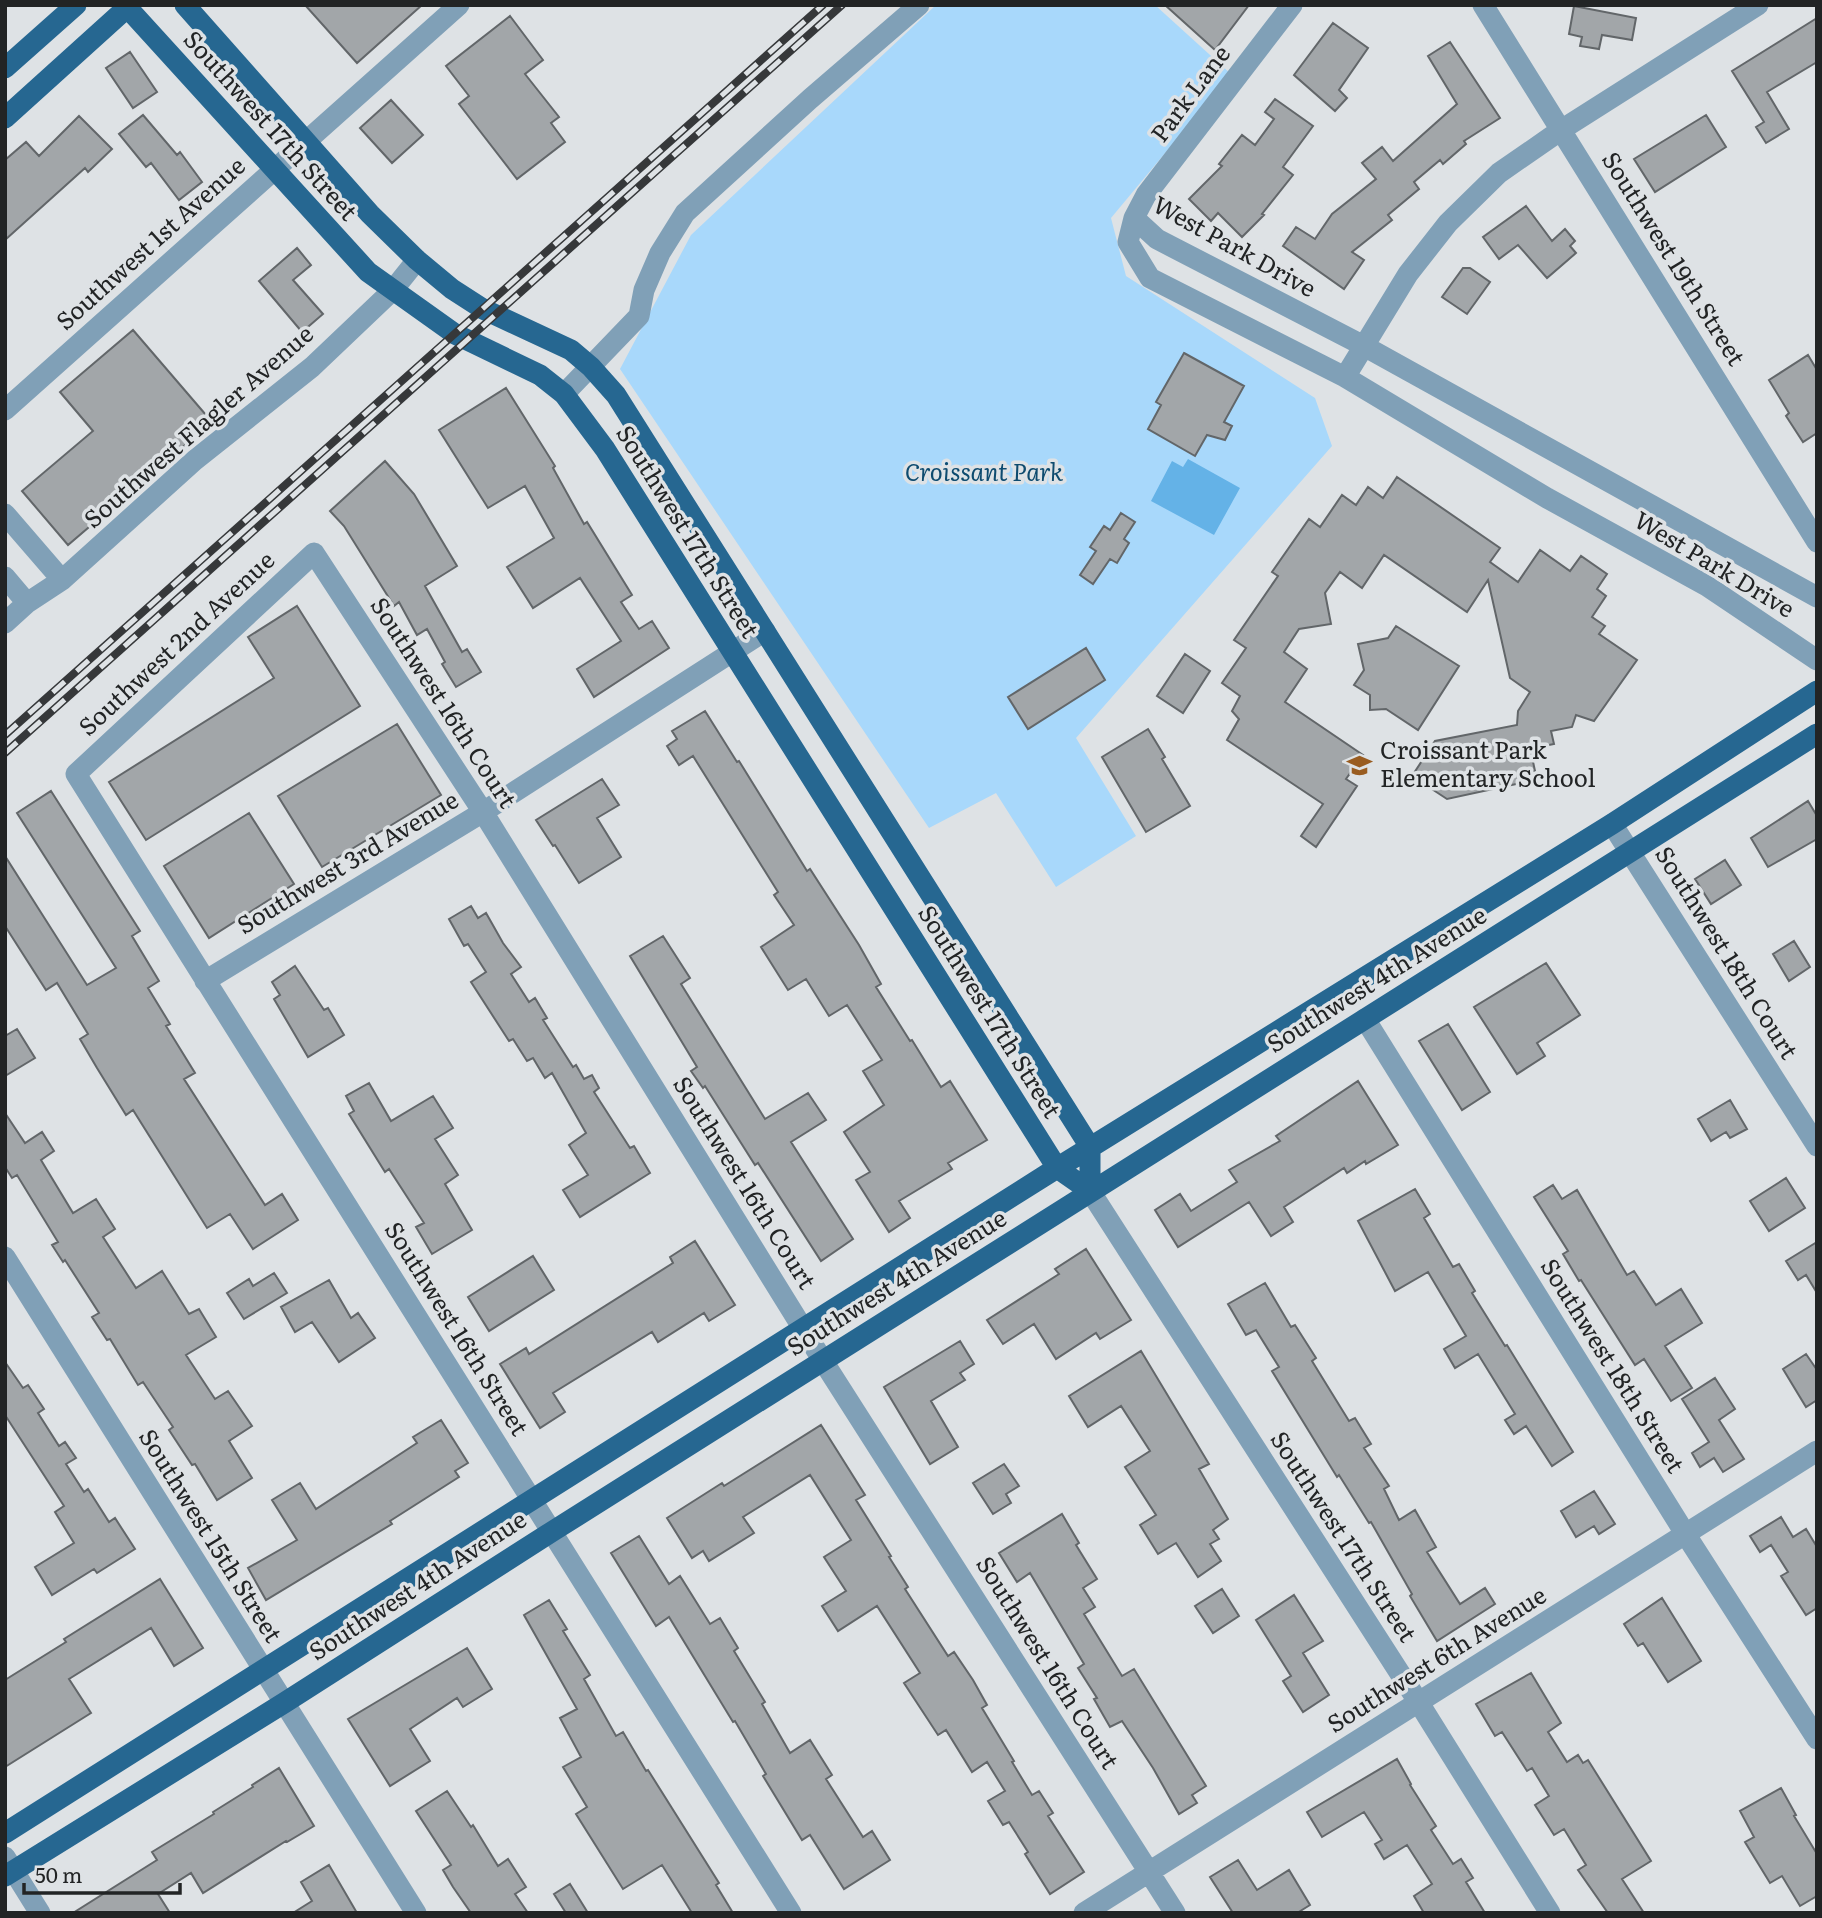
<svg xmlns="http://www.w3.org/2000/svg" width="1822" height="1918" viewBox="0 0 1822 1918" font-family="Literata,serif">
	<style>
		.green { fill: #a8d8fb }
		.water { fill: #64b2e7 }
		.building { fill: #a2a6a9; stroke: #626669; stroke-width: 2 }
		.lines { fill: none; stroke-linecap: round; stroke-linejoin: round }
		.minor { stroke: #80a0b7; stroke-width: 21 }
		.major { stroke: #266791; stroke-width: 21 }
		.rail-casing { stroke: #36383a; stroke-width: 8 }
		.rail { stroke: #dee2e5; stroke-width: 5; stroke-dasharray: 16; stroke-linecap: butt }
		.labels { text-anchor: middle; stroke-width: 7; stroke-linejoin: round; paint-order: stroke }
		.street-label { font-size: 24px; fill: #222425; stroke: #dee2e5 }
		.park-label { font-size: 24px; font-style: italic; fill: #0e4b6f; stroke: #dee2e5 }
		.poi-label { font-size: 24px; fill: #222425; stroke: #dee2e5; text-anchor: start }
	</style>
	<rect width="100%" height="100%" fill="#dee2e5"/>
	<path class="green" d="M936,5H1155L1231,74L1111,218L1126,276L1315,398L1332,446L1076,738L1136,836L1056,887L996,793L929,828L620,369L691,235Z"/>
	<path class="water" d="M1188,459L1240,488L1214,535L1151,501L1172,461L1183,467Z"/>
	<path class="building" d="M305,5H422L357,63Z
		M1165,5H1249L1215,50Z
		M1574,6L1636,18L1632,40L1602,35L1599,49L1580,46L1582,37L1569,34Z
		M510,16L543,60L525,74L559,117L551,123L565,142L517,179L459,104L469,96L446,66Z
		M1817,18V62L1767,92L1789,129L1766,143L1756,127L1764,122L1732,71Z
		M1333,23L1368,48L1339,90L1347,98L1335,111L1294,75Z
		M1450,42L1500,118L1464,141L1466,144L1443,164L1440,160L1414,182L1419,189L1388,215L1392,220L1352,252L1364,260L1344,289L1283,246L1296,227L1315,239L1332,214L1376,179L1362,163L1382,147L1393,161L1457,104L1428,56Z
		M130,52L157,92L133,108L106,68Z
		M1275,99L1313,126L1283,167L1293,175L1262,214L1264,215L1242,237L1218,213L1211,221L1189,199L1222,166L1219,164L1242,135L1255,145L1274,119L1265,112Z
		M391,100L423,135L392,163L360,128Z
		M143,115L177,155L180,152L202,182L179,200L151,163L146,167L119,134Z
		M1706,115L1726,147L1655,192L1634,159Z
		M79,116L112,149L88,172L85,168L5,240V160L26,142L39,156Z
		M1526,206L1552,241L1565,229L1575,241L1570,246L1576,253L1547,278L1518,245L1499,259L1483,237Z
		M297,248L311,265L293,280L323,314L302,332L259,281Z
		M1463,268H1470L1490,282L1467,314L1442,297Z
		M133,330L212,422L68,545L22,491L93,431L60,392Z
		M1184,353L1244,386L1224,422L1232,426L1225,440L1207,435L1195,456L1148,429L1161,405L1156,402Z
		M1808,355L1817,370V433L1803,442L1786,416L1789,413L1769,380Z
		M506,388L555,466L553,468L584,524L587,522L632,595L621,602L639,629L652,621L669,648L594,697L577,669L621,641L580,578L533,608L507,567L554,538L525,486L488,508L439,430Z
		M385,461L414,494L457,566L425,586L462,652L467,649L481,672L456,687L442,664L445,662L427,629L417,635L399,602L394,606L344,526L330,511Z
		M1397,477L1500,548L1490,562L1518,582L1540,550L1570,571L1581,556L1607,574L1597,589L1606,596L1592,617L1605,626L1599,634L1637,660L1594,721L1576,715L1572,727L1551,731L1554,744L1539,747L1540,755L1532,757L1535,771L1519,774L1521,783L1447,799L1412,776L1435,741L1517,725L1518,711L1530,692L1510,678L1488,580L1467,612L1384,555L1362,588L1340,572L1325,593L1331,624L1299,629L1284,652L1307,669L1285,702L1363,755L1346,779L1357,786L1316,847L1301,836L1323,804L1227,740L1239,719L1232,711L1240,696L1222,683L1246,648L1234,640L1278,576L1272,572L1309,519L1320,527L1342,495L1356,505L1368,487L1383,498Z
		M1121,513L1135,522L1124,539L1129,543L1117,563L1110,559L1093,584L1080,575L1096,551L1090,547L1104,526L1110,530Z
		M297,606L360,706L146,840L109,782L274,678L248,637Z
		M1396,626L1459,666L1418,730L1386,709L1370,710V695L1354,685L1364,670L1358,644L1388,638Z
		M1086,648L1105,680L1028,729L1008,697Z
		M1185,654L1210,671L1183,713L1157,696Z
		M705,711L737,762L739,761L807,871L810,869L859,945L881,984L876,987L910,1041L912,1040L941,1087L950,1081L987,1140L948,1163L952,1169L899,1201L910,1218L889,1232L856,1180L870,1172L844,1132L884,1105L863,1071L882,1060L847,1005L829,1016L806,979L788,990L761,947L794,925L774,895L778,892L693,756L679,765L667,746L677,739L672,731Z
		M397,724L441,795L322,867L278,796Z
		M1148,729L1165,757L1162,759L1190,806L1146,832L1102,757Z
		M602,779L619,805L597,818L621,857L579,883L555,845L553,846L536,820Z
		M51,791L140,931L132,936L159,981L148,988L170,1024L166,1026L195,1073L184,1079L265,1205L282,1194L298,1220L253,1249L230,1214L207,1228L133,1110L126,1115L97,1068L80,1039L88,1034L57,983L46,990L5,926V856L87,985L116,968L17,813Z
		M1808,801L1817,816V839L1768,867L1751,838Z
		M249,813L294,884L209,938L164,866Z
		M1725,860L1741,885L1711,904L1695,879Z
		M471,906L478,918L486,913L503,943L521,967L511,974L529,1002L535,998L547,1018L543,1020L573,1067L576,1065L584,1079L592,1075L599,1088L594,1092L630,1148L634,1146L650,1173L580,1217L563,1190L588,1175L569,1145L586,1133L552,1073L545,1078L533,1058L527,1061L513,1039L509,1041L471,982L486,972L468,944L464,946L449,919Z
		M663,936L690,978L681,984L765,1119L808,1093L826,1120L791,1142L853,1239L821,1261L758,1163L755,1165L705,1086L703,1088L691,1071L697,1067L630,956Z
		M1794,941L1810,967L1789,981L1773,954Z
		M1546,963L1580,1015L1537,1043L1545,1056L1517,1074L1474,1007Z
		M295,966L324,1010L328,1008L344,1035L308,1057L274,999L280,995L272,982Z
		M1448,1024L1490,1092L1462,1110L1419,1041Z
		M17,1029L35,1058L5,1076V1036Z
		M1358,1081L1398,1145L1366,1164L1365,1161L1347,1173L1344,1168L1284,1207L1293,1222L1271,1236L1249,1202L1178,1247L1155,1210L1180,1194L1191,1211L1237,1182L1229,1170L1280,1141L1276,1136Z
		M369,1083L391,1121L433,1096L453,1128L435,1139L458,1175L445,1184L472,1230L432,1254L416,1227L424,1223L389,1169L385,1172L349,1114L354,1111L346,1096Z
		M1730,1100L1747,1129L1730,1138L1726,1132L1711,1141L1698,1119Z
		M5,1113L25,1143L42,1132L54,1151L41,1160L73,1213L96,1199L115,1229L103,1237L136,1288L162,1271L189,1314L199,1309L216,1337L186,1355L215,1399L228,1391L252,1426L229,1441L252,1478L217,1500L195,1464L192,1465L169,1430L173,1427L143,1382L138,1385L110,1339L107,1340L92,1317L99,1313L65,1260L63,1262L52,1245L58,1242L17,1175L12,1178L5,1167Z
		M1786,1178L1805,1208L1769,1231L1750,1201Z
		M1553,1185L1562,1199L1577,1190L1627,1275L1634,1271L1656,1305L1681,1289L1702,1323L1665,1346L1692,1388L1671,1401L1644,1359L1635,1365L1581,1280L1579,1281L1563,1254L1568,1251L1534,1197Z
		M1415,1189L1430,1214L1424,1218L1453,1267L1459,1264L1475,1291L1472,1293L1505,1346L1507,1345L1573,1452L1552,1466L1526,1426L1514,1434L1505,1420L1515,1414L1478,1354L1455,1368L1444,1349L1466,1336L1428,1272L1395,1291L1358,1221Z
		M695,1241L735,1305L709,1321L704,1313L658,1342L652,1332L553,1393L565,1412L540,1428L500,1364L526,1348L529,1354L673,1263L670,1257Z
		M1817,1242V1293L1806,1275L1798,1280L1786,1261Z
		M1086,1249L1131,1320L1100,1339L1096,1333L1056,1359L1034,1324L1003,1344L987,1320L1059,1274L1055,1269Z
		M533,1256L554,1290L489,1331L468,1297Z
		M274,1273L287,1293L244,1319L227,1293L249,1279L253,1286Z
		M329,1280L351,1318L358,1313L375,1338L339,1362L312,1322L295,1332L281,1307Z
		M1265,1283L1291,1327L1295,1325L1316,1358L1312,1361L1349,1421L1355,1418L1371,1444L1364,1448L1389,1486L1384,1489L1399,1520L1415,1510L1436,1547L1427,1552L1460,1604L1485,1588L1495,1604L1437,1641L1410,1596L1412,1594L1371,1522L1369,1523L1339,1475L1337,1477L1272,1371L1279,1367L1256,1330L1246,1335L1228,1304Z
		M960,1341L974,1364L960,1373L965,1380L931,1401L958,1447L930,1464L884,1387Z
		M1141,1351L1209,1464L1199,1469L1228,1519L1213,1530L1219,1539L1210,1544L1221,1561L1198,1577L1176,1543L1158,1554L1140,1525L1156,1515L1125,1467L1150,1451L1121,1406L1088,1427L1069,1396Z
		M1806,1354L1817,1370V1400L1806,1407L1783,1369Z
		M5,1362L23,1388L28,1385L44,1409L38,1413L59,1446L65,1442L76,1458L66,1464L84,1492L88,1489L109,1522L115,1518L135,1549L97,1573L94,1569L52,1595L35,1567L74,1543L55,1512L64,1506L5,1415Z
		M1715,1378L1735,1409L1719,1420L1744,1459L1723,1472L1714,1458L1700,1467L1692,1453L1709,1442L1682,1399Z
		M441,1420L468,1463L455,1471L459,1477L390,1521L392,1524L266,1600L248,1568L297,1540L272,1500L300,1483L316,1509L417,1443L413,1437Z
		M821,1425L865,1495L856,1500L891,1556L889,1557L908,1587L905,1589L948,1656L954,1652L973,1680L987,1705L982,1708L1014,1761L1012,1762L1032,1795L1039,1791L1053,1813L1048,1816L1084,1872L1050,1894L1025,1854L1028,1852L1009,1822L1003,1825L988,1801L1005,1791L987,1762L972,1772L946,1730L938,1735L904,1683L920,1673L877,1606L838,1631L822,1606L846,1591L824,1557L851,1540L810,1475L743,1517L754,1533L709,1561L703,1551L692,1558L667,1518L722,1483L724,1486Z
		M1004,1464L1019,1486L1006,1494L1011,1503L993,1514L973,1483Z
		M1594,1491L1615,1524L1599,1534L1594,1526L1576,1537L1561,1511Z
		M1062,1514L1079,1543L1076,1545L1097,1579L1083,1588L1095,1607L1084,1614L1122,1676L1134,1669L1206,1786L1192,1795L1197,1803L1179,1814L1153,1768L1122,1721L1110,1727L1094,1699L1097,1698L1078,1668L1084,1664L1030,1573L1017,1582L999,1553Z
		M1781,1517L1793,1537L1806,1529L1817,1547V1608L1806,1615L1781,1576L1788,1572L1771,1545L1760,1552L1750,1536Z
		M639,1536L669,1584L680,1576L710,1624L720,1618L738,1648L734,1651L765,1702L762,1704L790,1753L810,1740L832,1775L826,1779L863,1837L872,1831L890,1860L844,1889L810,1835L802,1840L763,1776L766,1774L735,1721L733,1722L669,1617L656,1626L611,1553Z
		M160,1579L203,1648L174,1666L151,1628L69,1679L91,1713L5,1767V1680L66,1642L64,1639Z
		M1222,1589L1239,1616L1213,1633L1195,1606Z
		M1294,1595L1323,1641L1303,1653L1329,1695L1303,1712L1283,1681L1291,1676L1256,1620Z
		M1662,1598L1701,1661L1668,1682L1643,1643L1638,1646L1624,1624Z
		M549,1600L567,1629L563,1631L590,1675L584,1679L616,1736L623,1732L646,1771L648,1770L719,1883L716,1885L733,1913H692L662,1865L623,1889L576,1814L587,1807L563,1767L581,1757L560,1718L577,1709L524,1615Z
		M467,1648L492,1689L463,1707L457,1698L410,1729L430,1761L390,1786L348,1719Z
		M1531,1673L1561,1723L1548,1732L1567,1762L1578,1755L1583,1763L1588,1760L1651,1861L1622,1879L1644,1913H1608L1578,1870L1586,1865L1564,1829L1554,1835L1535,1805L1549,1796L1532,1768L1527,1771L1502,1732L1495,1736L1476,1704Z
		M1397,1759L1411,1784L1410,1785L1436,1826L1431,1830L1453,1864L1461,1859L1473,1878L1466,1882L1485,1913H1424L1414,1896L1432,1884L1407,1845L1384,1859L1375,1844L1382,1840L1364,1812L1322,1837L1307,1812Z
		M279,1768L314,1826L287,1842L286,1841L203,1893L191,1873L158,1894L170,1913H73L157,1860L152,1852L214,1814L213,1812L253,1787L252,1785Z
		M1781,1788L1796,1815L1794,1816L1817,1854V1896L1800,1906L1782,1876L1770,1883L1745,1842L1754,1837L1740,1811Z
		M447,1791L471,1827L473,1825L498,1866L508,1859L526,1887L515,1894L528,1913H471L453,1887L443,1870L451,1865L416,1811Z
		M1238,1860L1257,1890L1289,1870L1310,1905L1297,1913H1233L1210,1877Z
		M329,1865L357,1913H293L312,1901L301,1882Z
		M570,1884L588,1913H566L554,1894Z"/>
	<g class="lines">
		<path class="minor" d="M1292,5L1146,195L1134,218L1128,242L1150,278L1345,377L1547,498L1707,586L1817,660
			M1483,5L1817,542
			M1134,218L1157,239L1364,346L1817,597
			M1345,377L1408,274L1448,223L1499,173L1561,130L1758,5
			M564,394L639,316L644,290L660,253L685,213L810,99L919,5
			M5,410L459,5
			M5,514L62,580
			M5,577L27,603
			M5,623L27,603L62,580L195,460L312,367L393,290L417,260
			M1612,824L1817,1146
			M205,981L483,812L765,631
			M1365,1019L1686,1535L1817,1739
			M1090,1191L1419,1703L1550,1913
			M5,1257L416,1913
			M5,1857L40,1913
			M791,1913L76,774L314,553L483,812L823,1361L1175,1913
			M1084,1913L1817,1451"/>
		<path class="major" d="M125,5L368,272L455,334L540,375L564,394L605,449L1057,1168L1090,1191
			M185,5L370,214L417,260L452,289L483,309L571,350L591,367L616,395L1090,1147V1191
			M5,68L76,5
			M5,118L130,5
			M5,1833L1057,1168L1612,824L1817,691
			M5,1876L284,1703L553,1531L1817,734"/>
		<defs>
			<path id="rail" d="M5,735L823,5
				M5,753L842,5"/>
		</defs>
		<use href="#rail" class="rail-casing"/>
		<use href="#rail" class="rail"/>
	</g>
	<defs>
		<symbol id="school-bare" viewBox="-9 -9 18 18"><path d="M0-5L7-2L0 1L-7-2ZM-4 1L0 2.5L4 1V4Q0 6-4 4Z" fill="#995c20" stroke="#dee2e5" stroke-width="2.5" paint-order="stroke"/></symbol>
	</defs>
	<g fill-rule="evenodd">
		<use href="#school-bare" x="1342" y="748" width="35" height="35"/>
	</g>
	<g class="labels">
		<g class="street-label">
			<text transform="translate(1191 94) rotate(-53)" y="8">Park Lane</text>
			<text transform="translate(270 126) rotate(48)" y="8">Southwest 17th Street</text>
			<text transform="translate(151 244) rotate(-42)" y="8">Southwest 1st Avenue</text>
			<text transform="translate(1234 247) rotate(29)" y="8">West Park Drive</text>
			<text transform="translate(1673 259) rotate(58)" y="8">Southwest 19th Street</text>
			<text transform="translate(199 427) rotate(-41)" y="8">Southwest Flagler Avenue</text>
			<text transform="translate(687 532) rotate(58)" y="8">Southwest 17th Street</text>
			<text transform="translate(1714 565) rotate(31)" y="8">West Park Drive</text>
			<text transform="translate(177 644) rotate(-43)" y="8">Southwest 2nd Avenue</text>
			<text transform="translate(443 703) rotate(57)" y="8">Southwest 16th Court</text>
			<text transform="translate(348 863) rotate(-31)" y="8">Southwest 3rd Avenue</text>
			<text transform="translate(1726 953) rotate(58)" y="8">Southwest 18th Court</text>
			<text transform="translate(1377 980) rotate(-32)" y="8">Southwest 4th Avenue</text>
			<text transform="translate(989 1012) rotate(58)" y="8">Southwest 17th Street</text>
			<text transform="translate(744 1183) rotate(58)" y="8">Southwest 16th Court</text>
			<text transform="translate(897 1283) rotate(-32)" y="8">Southwest 4th Avenue</text>
			<text transform="translate(456 1329) rotate(58)" y="8">Southwest 16th Street</text>
			<text transform="translate(1612 1366) rotate(58)" y="8">Southwest 18th Street</text>
			<text transform="translate(210 1536) rotate(58)" y="8">Southwest 15th Street</text>
			<text transform="translate(1343 1537) rotate(57)" y="8">Southwest 17th Street</text>
			<text transform="translate(418 1586) rotate(-33)" y="8">Southwest 4th Avenue</text>
			<text transform="translate(1437 1660) rotate(-32)" y="8">Southwest 6th Avenue</text>
			<text transform="translate(1047 1663) rotate(58)" y="8">Southwest 16th Court</text>
		</g>
		<g class="park-label">
			<text x="984" y="481">Croissant Park</text>
		</g>
		<g class="poi-label">
			<text x="1380" y="759">Croissant Park<tspan x="1380" dy="28">Elementary School</tspan></text>
		</g>
	</g>
	<rect width="1822" height="1918" fill="none" stroke="#222425" stroke-width="14"/>
	<path d="M24 1883v10h156v-10" fill="none" stroke="#222425" stroke-width="3.5"/>
	<text x="35" y="1883" font-size="21" fill="#222425" stroke="#dee2e5" stroke-width="5" paint-order="stroke">50 m</text>
</svg>
